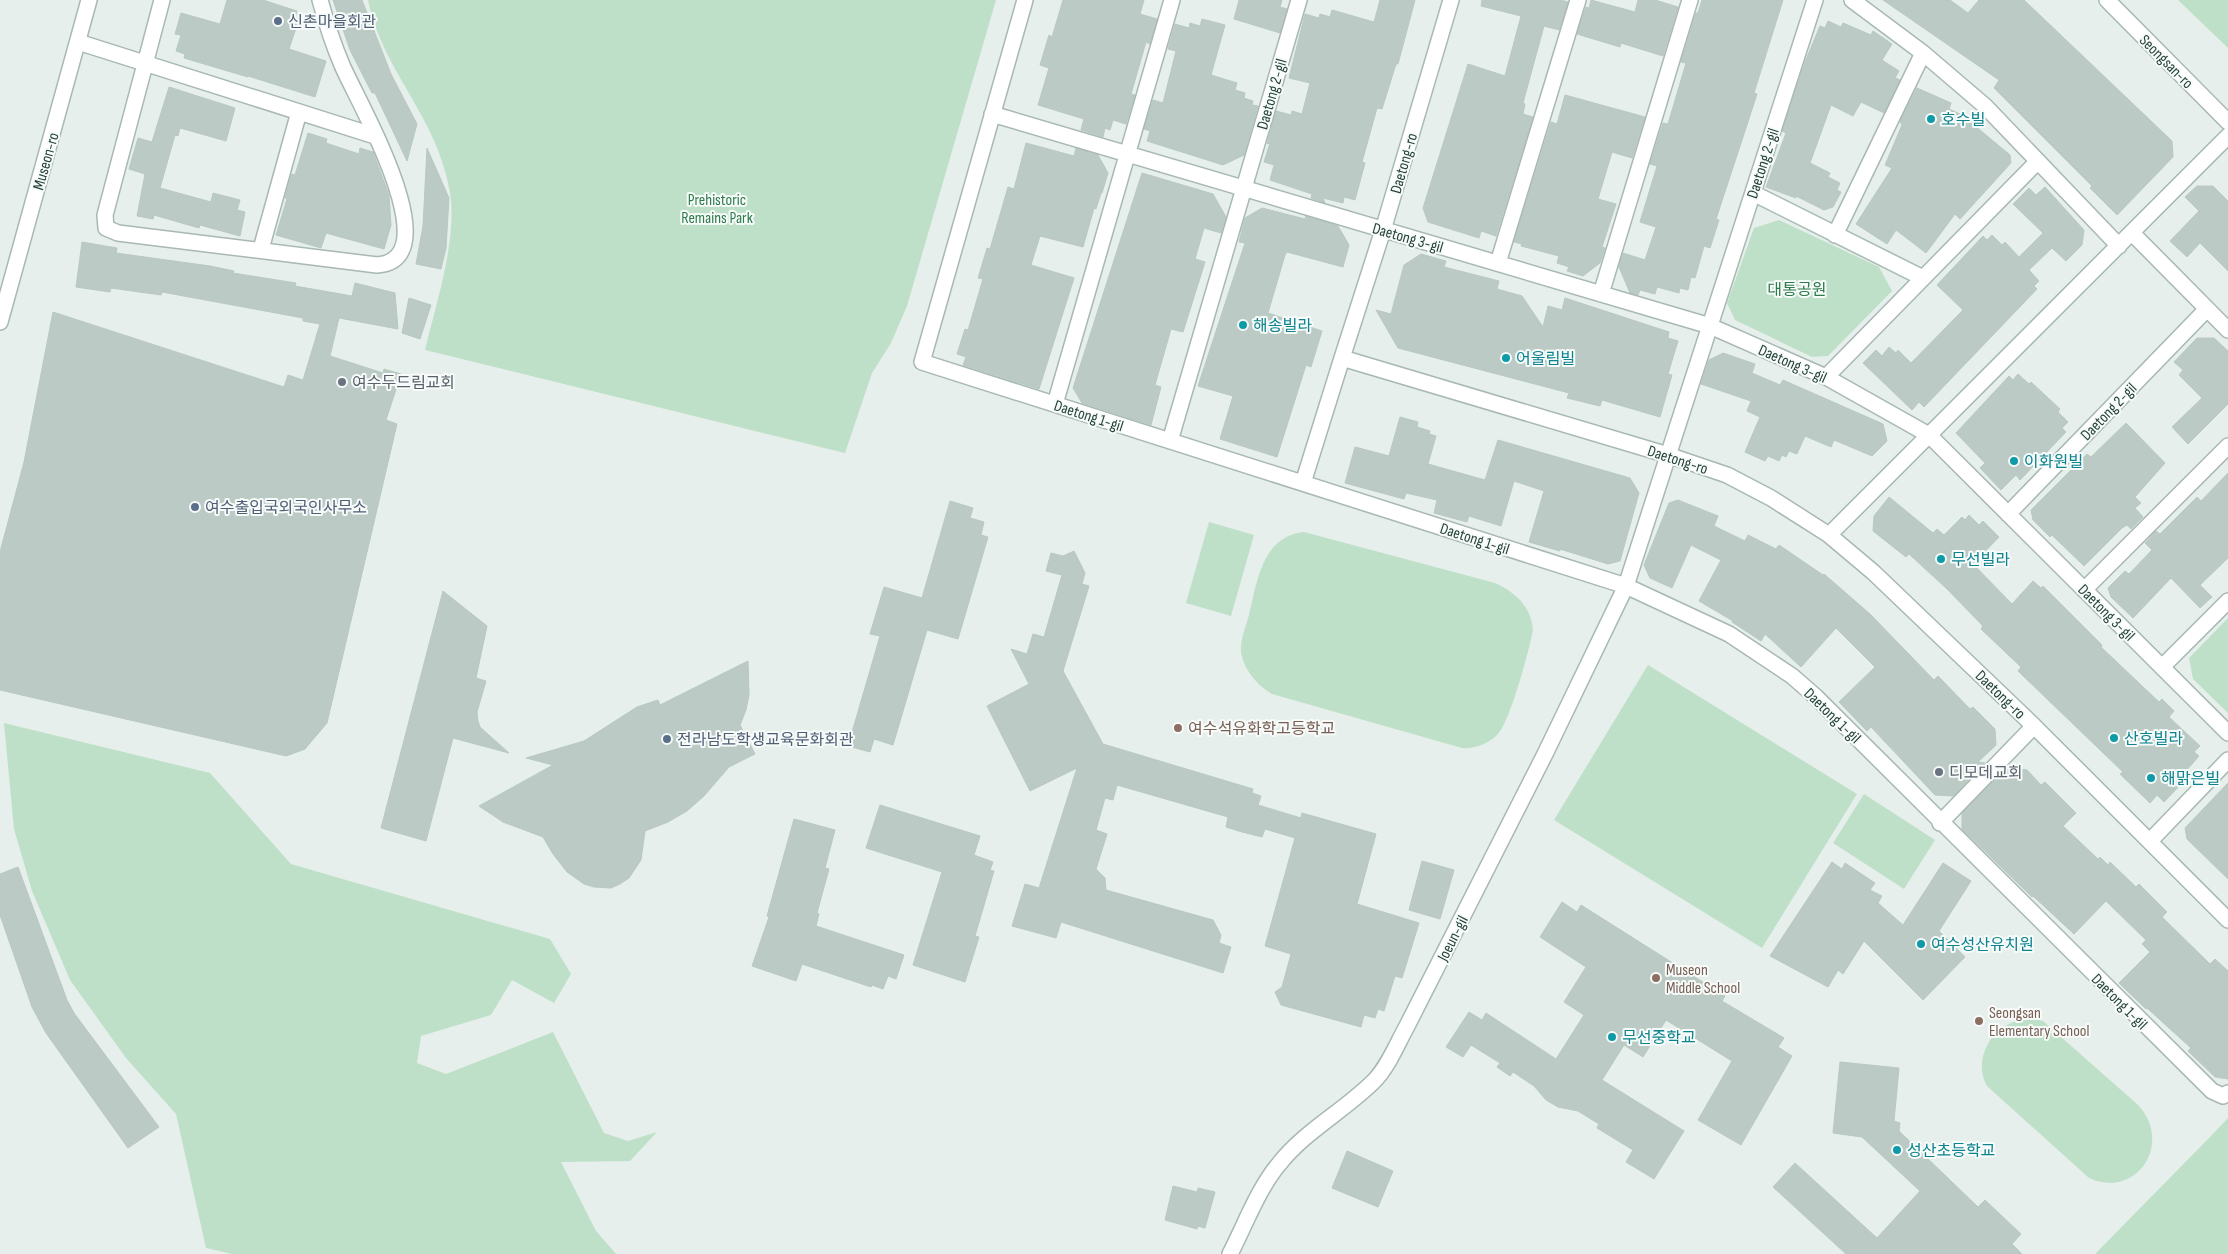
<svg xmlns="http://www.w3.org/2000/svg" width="2228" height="1254" viewBox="0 0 2228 1254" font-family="'Sofia Sans Condensed','Noto Sans KR',sans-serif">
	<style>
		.green { fill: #bfe0c8 }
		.building { fill: #bbcac4; stroke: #b8c9c2 }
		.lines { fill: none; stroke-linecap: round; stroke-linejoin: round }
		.minor-casing { stroke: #a8b8b2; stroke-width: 18 }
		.tertiary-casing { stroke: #a8b8b2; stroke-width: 18 }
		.minor { stroke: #fff; stroke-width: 15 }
		.tertiary { stroke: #fff; stroke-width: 15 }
		.service-dot { fill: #5c6f8a; stroke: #f7fbf9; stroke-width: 2 }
		.culture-dot { fill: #0f9aa8; stroke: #f7fbf9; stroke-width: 2 }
		.worship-dot { fill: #6b7280; stroke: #f7fbf9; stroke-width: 2 }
		.education-dot { fill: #8d6e63; stroke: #f7fbf9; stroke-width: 2 }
		.labels { text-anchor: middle; stroke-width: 4; stroke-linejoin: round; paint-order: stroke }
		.service-label { font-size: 16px; fill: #4e5e75; stroke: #f7fbf9; text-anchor: start }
		.street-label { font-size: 16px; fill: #24423a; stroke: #f7fbf9 }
		.culture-label { font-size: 16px; fill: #0d838f; stroke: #f7fbf9; text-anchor: start }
		.park-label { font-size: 16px; fill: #2d7a4b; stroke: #f7fbf9 }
		.worship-label { font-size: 16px; fill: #5b616d; stroke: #f7fbf9; text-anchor: start }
		.education-label { font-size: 16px; fill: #785e54; stroke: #f7fbf9; text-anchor: start }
	</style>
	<rect width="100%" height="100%" fill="#e6efeb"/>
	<path class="green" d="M368,0H996L907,306L891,343L872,373L845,453L425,350C436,304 455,247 451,200C448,174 438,147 426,124C405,83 377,46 368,0Z
		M2178,0H2228V48Z
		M1779,220L1879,267L1892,291L1828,356L1812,357L1735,320L1727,303L1754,228Z
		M1209,522L1254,535L1231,616L1186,603Z
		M1304,532L1495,583C1515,592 1531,606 1533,630C1529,651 1510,722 1497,735C1488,744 1474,749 1462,748L1272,694C1257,685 1244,670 1241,652C1240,640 1246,626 1249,615C1257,582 1262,536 1304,532Z
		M2228,618V713L2193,679L2189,658Z
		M1648,665L1857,794L1762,948L1554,820Z
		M4,723L210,773L291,864L550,939L571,974L554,1003L512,980L491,1015L421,1036L417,1063L446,1074L553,1032L604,1133L628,1141L657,1132L630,1161L561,1162L596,1231L616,1254H232L206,1248L176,1114L126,1058L70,980L32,891L14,829Z
		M1864,794L1935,840L1904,889L1833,843Z
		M2034,1019L2043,1021L2137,1104C2174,1141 2138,1200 2089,1178L1987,1086C1974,1064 1987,1033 2011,1023C2018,1020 2026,1020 2034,1019Z
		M2228,1118V1254H2095L2210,1137Z"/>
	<path class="building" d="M227,0H263L297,11L294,21L298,22L289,49L326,61L315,97L248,76V77L184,58L185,54L176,51L181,35L175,34L181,13L220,24Z
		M333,0H362L391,74L417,124L407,161L375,93H372L350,50Z
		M1063,0H1144L1140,14L1157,19L1150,44L1146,42L1131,94L1135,95L1126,124L1113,120L1110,130L1105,128L1103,137L1081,130L1084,119L1038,105L1049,68L1040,65L1049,35L1052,37Z
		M1239,0H1282L1280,7L1287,9L1280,33L1234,19Z
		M1380,0H1415L1398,64H1396L1382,109L1377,108L1362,162L1365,163L1355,200L1344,197L1343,203L1323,198L1325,203L1311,198L1312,194L1270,180L1274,165L1264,162L1270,143L1267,144L1276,111L1291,115L1292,111L1302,114L1310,83L1289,78L1305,14L1319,18L1320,14L1330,17L1332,10L1374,22Z
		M1482,0H1561L1568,2L1559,30L1544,26L1523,103L1525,104L1523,114L1533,117L1496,236L1481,231L1479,238L1428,222L1423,208L1468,64L1505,76L1521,16L1481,6Z
		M1591,0L1635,12L1638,0H1655L1678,7L1663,56L1621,43L1620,47L1577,34L1586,7L1589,8Z
		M1702,0H1783L1754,93L1757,94L1744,134L1716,219L1719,220L1710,248L1704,246L1695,278L1691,277L1688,290L1680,288L1679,293L1657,287L1655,294L1640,290L1638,295L1630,293L1619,267L1623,253L1645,260L1656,227L1640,222L1657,166L1650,164L1663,123L1668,124L1686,63L1681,62L1696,13H1698Z
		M1883,0H1950L1968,13L1979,0H2024L2172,141L2173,157L2117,215L2090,188L2092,186L1994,88L1999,80Z
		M1202,19L1225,25L1211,75L1237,83L1235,90L1245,93L1244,98L1253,101L1252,105L1258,106L1244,155L1223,165L1147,141L1150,131L1144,129L1153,100L1163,103L1176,51L1168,49L1175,24L1189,28L1190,23L1200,26Z
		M1828,21L1841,27L1843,23L1871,35L1873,31L1892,44L1882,60L1899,71L1895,78L1900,80L1884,113L1861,102L1853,116L1831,105L1810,163L1830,173L1828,177L1840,183L1837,190L1841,192L1833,207L1824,210L1796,196V198L1766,187L1786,133L1782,131L1805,62L1820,26L1825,28Z
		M169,87L235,108L226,141L180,128L178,136L175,135L160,188L211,202L213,193L240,200L237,210L245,212L240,236L200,225L199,228L154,215L153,219L137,216L145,174L129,169L138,138L152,142Z
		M1917,88L1951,103L1949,109L1962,115L2010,155L2011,163L1960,219L1955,214L1926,253L1896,230L1887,244L1856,224L1892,168L1885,165L1902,125L1900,121Z
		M1565,95L1645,117L1632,158L1612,152L1598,199L1616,204L1602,247L1605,248L1600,263L1583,276L1567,271L1569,267L1557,263L1559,256L1521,246L1522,244L1514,242L1551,122L1557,124Z
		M308,133L327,139L326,143L359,154L360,148L373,152L389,195L391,225L384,249L326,233L321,248L276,235L287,199L285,198L291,176L292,174L295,175Z
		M1026,143L1074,156L1076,148L1098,155L1108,173L1102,193H1101L1096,209L1094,208L1083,247L1040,236L1031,265L1074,278L1039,389L963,365L966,357L957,354L965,329L968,330L983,279L978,278L987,248L990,249L1008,187L1014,189Z
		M427,148L449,198L446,248L441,269L416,264L423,226Z
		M1142,173L1213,194L1226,217L1221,233L1204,228L1195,259L1205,262L1183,332L1171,329L1155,385L1161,387L1151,425L1082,403L1073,388Z
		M2197,186H2213L2228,201V271L2200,243L2187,257L2170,241L2199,211L2185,197Z
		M2045,187L2084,230L2082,245L2066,261L2052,248L2029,270L2039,281L2034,286L2037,289L1924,407L1919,402L1912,410L1863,363L1876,350L1882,356L1889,347L1896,353L1898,350L1911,363L1963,310L1937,285L1983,236L1987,240L1992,235L2002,245L2005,242L2019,257L2043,233L2013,204L2029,188L2036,195Z
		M1262,208L1305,219L1306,216L1338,226L1349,245L1343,267L1287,252L1285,255L1268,313L1322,331L1311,367L1306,365L1277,457L1220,439L1233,396L1198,386L1245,243L1239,242L1245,218Z
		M82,242L117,248L116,253L210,266L234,271L233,273L296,283L295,286L352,296L355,283L395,293L398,329L339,318L330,356L383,373L384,369L401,374L386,420L397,424L327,723L305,749L286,756L0,690V552L24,462L53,312L284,387L288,375L303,380L320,324L303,321V318L162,292L161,295L111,288L110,292L76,287Z
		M1421,254L1446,261L1444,267L1499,281L1497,289L1522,296L1543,327L1548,306L1562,310L1565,298L1669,332L1668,338L1678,341L1668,374L1672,375L1660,417L1602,400L1600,406L1567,398L1569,393L1398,348L1376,310L1391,314L1404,265Z
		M409,298L431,305L420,339L402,333Z
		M2197,338H2214L2228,351V404L2188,444L2172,427L2202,398L2179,375L2183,370L2174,362Z
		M1723,353L1755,364L1752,373L1780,385L1783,380L1883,424L1887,441L1872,456L1834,440L1831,447L1805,436L1797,454L1789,451L1786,457L1782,455L1779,461L1768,456L1765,461L1745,452L1760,417L1747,411L1751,401L1701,384L1709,360Z
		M2018,374L2029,384L2031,382L2060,409L2058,412L2068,422L2062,428L2066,432L2020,480L2016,475L2001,490L1980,468L1985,463L1956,433L2009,376L2013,380Z
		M1400,417L1418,422L1417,427L1430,431L1429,434L1436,436L1428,464L1485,480L1498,440L1630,478L1639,493L1620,561L1608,564L1560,549V551L1529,542L1544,491L1514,481L1501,526L1469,516L1467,522L1434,513L1437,500L1406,493L1404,499L1345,483L1355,447L1389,456Z
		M2126,423L2165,463L2135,497L2141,503L2135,508L2143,517L2131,529L2127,525L2122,528L2084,566L2052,535L2050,537L2033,520L2031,510L2087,454L2091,457Z
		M2228,473V558L2200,585L2212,597L2200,608L2171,578L2133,618L2111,597L2108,588L2125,571L2129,574L2152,550L2145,543L2156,531L2160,534L2197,497L2201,501Z
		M1889,497L1933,533L1937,529L1944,535L1962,517L1965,520L1969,515L1979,525L1983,521L1999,537L1973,564L2012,604L2033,581L2041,588L2043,586L2102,645L2101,647L2159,702L2162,699L2174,711L2169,717L2200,746L2194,752L2199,756L2179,779L2183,782L2164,802L2157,795L2150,803L2120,774L2123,772L2018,671L2021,667L1981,629L1983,626L1947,589L1909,554L1906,557L1873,531L1874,516Z
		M1678,500L1718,516L1714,526L1745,541L1748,535L1776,549L1779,545L1823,575L1824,574L1870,614L1934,680L1938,676L1970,709L1973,707L1995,729L1996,745L1978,762L1985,763L1953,796L1935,795L1871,727L1867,731L1839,702L1875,667L1836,628L1801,667L1765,634L1761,641L1732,622L1733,621L1699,601L1721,560L1691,545L1672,588L1650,578L1644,565L1669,503Z
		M950,501L973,508L970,518L984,522L981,535L988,537L958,639L927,630L893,745L874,739L870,752L848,746L880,636L870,634L884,587L922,598Z
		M1074,551L1085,573L1082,584L1089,586L1063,671L1103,744L1253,789L1252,793L1261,796L1258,805L1301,818L1302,813L1376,834L1357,904L1419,923L1402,978L1395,976L1384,1011L1378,1009L1375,1018L1364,1015L1361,1027L1281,1005L1275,992L1282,987L1291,954L1265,946L1295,838L1265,829L1262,837L1242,832L1226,827L1228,817L1117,785L1113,800L1105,798L1096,830L1107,834L1096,869L1105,878L1106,890L1213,920L1221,935L1219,943L1231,947L1223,973L1061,922L1056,938L1012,926L1025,884L1039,888L1077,768L1030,791L987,706L1029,684L1011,649L1027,654L1033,634L1044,637L1062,575L1046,571L1051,553L1063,556Z
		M443,591L487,626L476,678L486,681L477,712L478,721L480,727L509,753L453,738L426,841L381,828Z
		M748,661L749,695L746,710L740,725L755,754L729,767L704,796L687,811L668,822L645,831L641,860L629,878L620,884L611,888L594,887L584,884L567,872L553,854L543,837L503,822L479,806L553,765L526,758L584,741L637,707L658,700L660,705Z
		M2007,767L2027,770L2041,785L2045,782L2076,813L2063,826L2098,859L2100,857L2108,865L2110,862L2136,887L2139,884L2167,912L2162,917L2210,964L2215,959L2228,971V1079L2215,1077L2188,1051L2191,1048L2147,1008L2146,1009L2119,983L2150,952L2142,944L2146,940L2106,901L2074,934L2033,896L2032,897L1962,829V813Z
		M2228,783V879L2187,839L2185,828Z
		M880,805L980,836L974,855L993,862L990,870L994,871L975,936L979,937L965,982L913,965L942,872L866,848Z
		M794,819L835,830L825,868L829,869L817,913L819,914L816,926L904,955L896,979L888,976L883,989L872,985L871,987L802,964L796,981L752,966L769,917L767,916Z
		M1422,861L1454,870L1440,919L1409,910Z
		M1832,862L1842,869L1845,863L1875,883L1870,890L1882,896L1878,903L1903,925L1943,863L1971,881L1939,931L1965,957L1923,1000L1864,941L1843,974L1838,970L1828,987L1770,956Z
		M18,867L67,1000L74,1013L159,1127L128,1148L46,1033L32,1007L0,915V874Z
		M1562,902L1577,912L1581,905L1725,996L1722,1001L1784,1038L1778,1047L1792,1056L1741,1145L1698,1120L1732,1061L1666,1020L1643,1057L1624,1045L1602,1080L1684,1131L1654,1179L1626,1162L1633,1150L1597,1128L1599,1124L1578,1111L1558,1107L1546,1100L1534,1086L1513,1072L1510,1076L1497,1067L1500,1063L1471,1045L1463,1057L1446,1047L1469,1012L1482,1020L1486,1013L1556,1059L1584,1015L1564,1002L1586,967L1540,937Z
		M1840,1062L1899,1068L1894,1121L1900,1123L1899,1131L1978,1207L1985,1200L2021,1234L2012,1244L2022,1254H1846L1773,1187L1795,1163L1877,1238L1920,1191L1862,1137L1833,1133Z
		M1347,1151L1393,1171L1378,1207L1332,1188Z
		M1173,1186L1197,1192L1198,1188L1215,1192L1205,1228L1198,1226L1197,1229L1165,1220Z"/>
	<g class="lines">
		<defs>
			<path id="minor" d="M162,0L105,215L106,228L118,233L377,265C452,260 355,97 342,65C333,44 326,22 320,0
				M1025,0L922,362L1626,586L1729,634L1792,676L1816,697L2212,1091L2223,1096L2228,1093
				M1451,0L1383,230L1342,358L1668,455L1727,475L1771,498L1829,535L1873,572L2034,726L2228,920
				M1852,0L1923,53L1985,106L2119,246
				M78,42L375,136
				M992,114L1710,326L1826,377L1929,435L2228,733
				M1753,193L1923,278
				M2132,233L2228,330
				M1835,235L1923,53
				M261,249L299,112
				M1498,263L1578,0
				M1601,294L1690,0
				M1826,377L2038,161
				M1055,404L1172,0
				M1170,441L1299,0
				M1303,483L1342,358
				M2008,514L2207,309
				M1829,535L2228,136
				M2084,590L2228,446
				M2162,667L2228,601
				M1940,823L2034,726
				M2150,841L2228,760
				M1230,1254C1245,1225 1258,1189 1279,1164C1305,1131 1344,1111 1374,1081C1388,1067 1397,1044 1407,1026L1545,754L1626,586L1815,0"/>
			<path id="tertiary" d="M2107,0L2228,122
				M0,322L89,0"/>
		</defs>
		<use href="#minor" class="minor-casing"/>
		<use href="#tertiary" class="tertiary-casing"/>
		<use href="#minor" class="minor"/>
		<use href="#tertiary" class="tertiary"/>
	</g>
	<g class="service-dot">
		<circle cx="278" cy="21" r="5"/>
		<circle cx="195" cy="507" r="5"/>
		<circle cx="667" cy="739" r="5"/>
	</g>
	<g class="culture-dot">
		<circle cx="1931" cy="119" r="5"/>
		<circle cx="1243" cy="325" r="5"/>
		<circle cx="1506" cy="358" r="5"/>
		<circle cx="2014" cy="461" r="5"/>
		<circle cx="1941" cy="559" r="5"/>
		<circle cx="2114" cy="738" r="5"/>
		<circle cx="2151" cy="778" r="5"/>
		<circle cx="1921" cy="944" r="5"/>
		<circle cx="1612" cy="1037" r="5"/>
		<circle cx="1897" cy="1150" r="5"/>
	</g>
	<g class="worship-dot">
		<circle cx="342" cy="382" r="5"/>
		<circle cx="1939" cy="772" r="5"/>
	</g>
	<g class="education-dot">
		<circle cx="1178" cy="728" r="5"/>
		<circle cx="1656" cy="978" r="5"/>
		<circle cx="1979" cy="1021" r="5"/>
	</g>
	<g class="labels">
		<g class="service-label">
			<text x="288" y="27">신촌마을회관</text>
			<text x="205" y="513">여수출입국외국인사무소</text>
			<text x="677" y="745">전라남도학생교육문화회관</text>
		</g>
		<g class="street-label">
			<text transform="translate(2167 61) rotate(45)" y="6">Seongsan-ro</text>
			<text transform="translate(1271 94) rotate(-74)" y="6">Daetong 2-gil</text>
			<text transform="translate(45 161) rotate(-74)" y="6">Museon-ro</text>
			<text transform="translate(1403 163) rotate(-74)" y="6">Daetong-ro</text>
			<text transform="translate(1762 163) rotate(-72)" y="6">Daetong 2-gil</text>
			<text transform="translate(1408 237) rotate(16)" y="6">Daetong 3-gil</text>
			<text transform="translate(1793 363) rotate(24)" y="6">Daetong 3-gil</text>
			<text transform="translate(2108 411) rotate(-46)" y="6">Daetong 2-gil</text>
			<text transform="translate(1089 415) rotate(18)" y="6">Daetong 1-gil</text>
			<text transform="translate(1678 459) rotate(18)" y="6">Daetong-ro</text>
			<text transform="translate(1475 538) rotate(18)" y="6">Daetong 1-gil</text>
			<text transform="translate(2107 612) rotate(45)" y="6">Daetong 3-gil</text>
			<text transform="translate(2001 694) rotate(44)" y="6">Daetong-ro</text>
			<text transform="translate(1833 715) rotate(44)" y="6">Daetong 1-gil</text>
			<text transform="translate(1452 938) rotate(-63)" y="6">Joeun-gil</text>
			<text transform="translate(2120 1001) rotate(45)" y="6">Daetong 1-gil</text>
		</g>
		<g class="culture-label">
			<text x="1941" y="125">호수빌</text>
			<text x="1253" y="331">해송빌라</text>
			<text x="1516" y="364">어울림빌</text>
			<text x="2024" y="467">이화원빌</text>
			<text x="1951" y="565">무선빌라</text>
			<text x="2124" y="744">산호빌라</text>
			<text x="2161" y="784">해맑은빌</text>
			<text x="1931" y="950">여수성산유치원</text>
			<text x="1622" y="1043">무선중학교</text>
			<text x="1907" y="1156">성산초등학교</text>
		</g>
		<g class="park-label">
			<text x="717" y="205">Prehistoric<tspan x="717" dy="18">Remains Park</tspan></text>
			<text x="1797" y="295">대통공원</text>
		</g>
		<g class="worship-label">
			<text x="352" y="388">여수두드림교회</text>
			<text x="1949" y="778">디모데교회</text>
		</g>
		<g class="education-label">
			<text x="1188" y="734">여수석유화학고등학교</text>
			<text x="1666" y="975">Museon<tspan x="1666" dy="18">Middle School</tspan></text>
			<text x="1989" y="1018">Seongsan<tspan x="1989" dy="18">Elementary School</tspan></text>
		</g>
	</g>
</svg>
